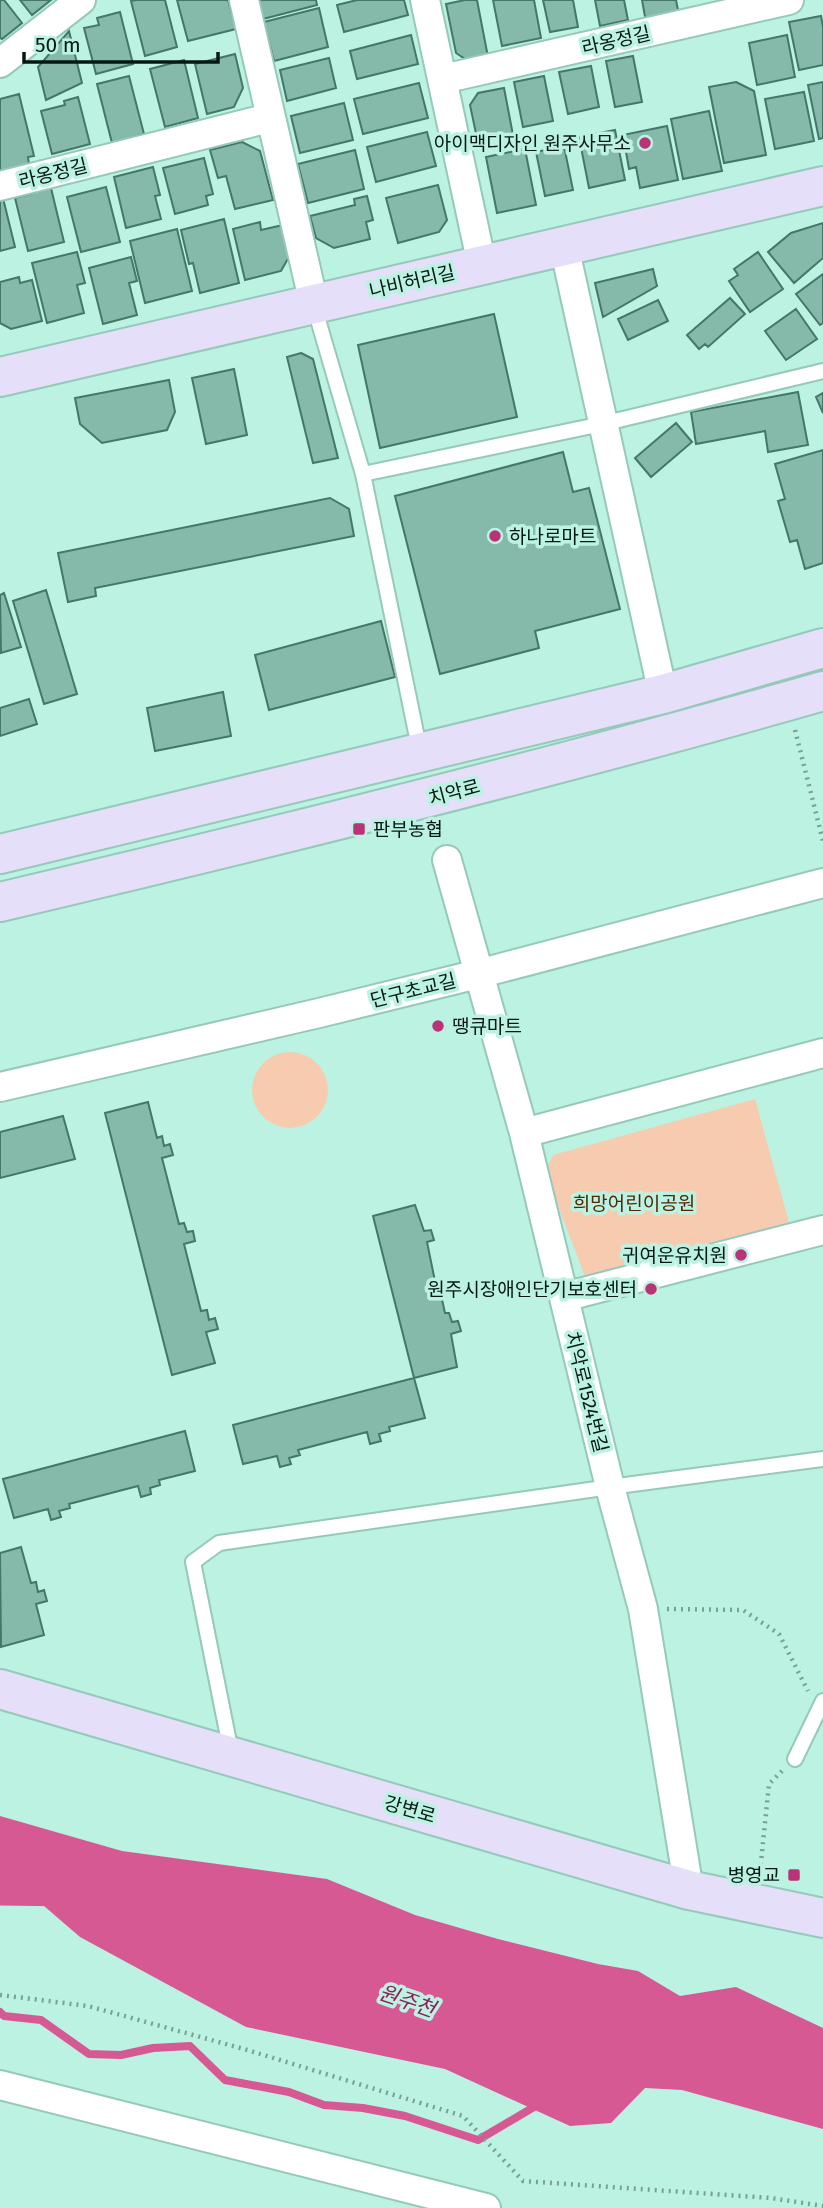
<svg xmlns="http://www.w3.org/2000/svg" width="823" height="2208" viewBox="0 0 823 2208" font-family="'Fira Sans','Noto Sans KR',sans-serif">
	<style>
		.green { fill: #f7cbaf }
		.water { fill: #d75993 }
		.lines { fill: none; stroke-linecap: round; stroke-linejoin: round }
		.stream { stroke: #d75993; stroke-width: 8 }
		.river { stroke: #d75993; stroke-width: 47 }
		.building { fill: #85baaa; stroke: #447769; stroke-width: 2 }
		.lane-casing { stroke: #95c9ba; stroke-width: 18 }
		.street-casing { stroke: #95c9ba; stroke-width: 32 }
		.secondary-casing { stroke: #95c9ba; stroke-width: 42 }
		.path { stroke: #78a195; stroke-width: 4.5; stroke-dasharray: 2 5; stroke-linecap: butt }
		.lane { stroke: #fff; stroke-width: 14 }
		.street { stroke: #fff; stroke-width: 28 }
		.secondary { stroke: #e6dffa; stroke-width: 38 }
		.poi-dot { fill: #b93376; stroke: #bcf2e2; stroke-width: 2.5 }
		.labels { text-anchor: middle; stroke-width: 7; stroke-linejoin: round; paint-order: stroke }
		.street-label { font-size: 19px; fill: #041813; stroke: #bcf2e2 }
		.poi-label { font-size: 19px; fill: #041813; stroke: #bcf2e2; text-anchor: end }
		.park-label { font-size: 19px; fill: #522702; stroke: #bcf2e2 }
		.water-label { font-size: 21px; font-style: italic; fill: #911e59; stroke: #bcf2e2 }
	</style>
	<rect width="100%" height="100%" fill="#bcf2e2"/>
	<path class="green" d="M252 1090a38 38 0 1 1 76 0a38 38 0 1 1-76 0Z
		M755,1099L790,1226L586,1279L545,1172L553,1155Z"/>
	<path class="water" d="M0,1816L122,1851L327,1879L415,1915L498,1939L598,1964L638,1971L680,1996L736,1987L823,2028V2129L682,2090L645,2088L611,2123L570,2126L445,2069L246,2027L80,1937L0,1868Z"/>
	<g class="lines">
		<path class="stream" d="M0,2012L4,2016L41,2020L89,2054L121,2055L153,2048L190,2046L225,2080L289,2092L324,2105L363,2108L405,2116L478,2140L539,2104"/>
		<path class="river" d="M0,1882L71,1883L80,1886"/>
	</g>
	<path class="building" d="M0,0H4L22,23L2,39L0,38Z
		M20,0H51L32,15Z
		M136,0H165L177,47L145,56L131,1Z
		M177,0H228L236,29L188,41Z
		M258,0H316L317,5L263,19Z
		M357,0H404L408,15L344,32L337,5Z
		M465,0H477L488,57L468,61L456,53L446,4Z
		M493,0H534L541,38L502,46Z
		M543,0H573L578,27L550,32Z
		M595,0H624L628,20L600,26Z
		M642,0H676L679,15L646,22Z
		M319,8L328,47L274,61L264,22Z
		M120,12L133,64L96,74L84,28L99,25L97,18Z
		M821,16L823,27V65L799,70L789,22Z
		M69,31L82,83L46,100L38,67Z
		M411,35L418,64L357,79L350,51Z
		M787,35L795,77L757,85L749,43Z
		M235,54L243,88L234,107L207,114L195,64Z
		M633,56L642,102L615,107L606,61Z
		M329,58L336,88L287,101L280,70Z
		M184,60L198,118L165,127L150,69Z
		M591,66L599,107L568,114L559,72Z
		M129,76L144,134L112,143L97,84Z
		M544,76L553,121L523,127L514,82Z
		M736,82L754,91L766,155L724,163L709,87Z
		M823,82V138L819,139L808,85Z
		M419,83L428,118L363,134L354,99Z
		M504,88L513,135L478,143L470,105L478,93Z
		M804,92L814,141L775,149L765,99Z
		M19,94L34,156L28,157L29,164L0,172V99Z
		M78,97L90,144L52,154L41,111L65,105L64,101Z
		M344,103L353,140L300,153L291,116Z
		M709,111L722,171L683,179L671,119Z
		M667,126L678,180L640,188L636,167L629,169L623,135Z
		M615,130L625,180L589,188L579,137Z
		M427,132L436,166L376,182L367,147Z
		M242,142L260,151L273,200L235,209L226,176L218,178L210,150Z
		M564,146L573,190L545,196L536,152Z
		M525,149L536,205L497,213L486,157Z
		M355,150L364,189L308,203L298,164Z
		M204,158L213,194L206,196L208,205L175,214L163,168Z
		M153,167L160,195L155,196L161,219L126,228L114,177Z
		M438,185L447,220L439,232L398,243L386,198Z
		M106,187L120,242L81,252L67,197Z
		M51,188L64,242L28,251L15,198Z
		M2,194L15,247L0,251V195Z
		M367,196L373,220L366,222L370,239L334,248L316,238L310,216L355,205L354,199Z
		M224,219L239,283L200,293L193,263L189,264L181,230Z
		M260,222L261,230L283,225L290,255L281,271L245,280L233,229Z
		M823,223V258L794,283L768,252L791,233Z
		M177,229L192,291L145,303L130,241Z
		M77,252L85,283L77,285L84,313L47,323L32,263Z
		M758,252L783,289L750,312L729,281L738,275L734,269Z
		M131,257L137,281L129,283L137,315L103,324L89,268Z
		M653,269L657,286L603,317L595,283Z
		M823,274V323L820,325L796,294Z
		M19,277L20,283L32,280L42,321L11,329L0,323V282Z
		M730,298L745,314L708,347L705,344L699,349L687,335Z
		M658,300L668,321L628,340L618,319Z
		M796,309L817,339L786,360L765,331Z
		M494,314L517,417L380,448L358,345Z
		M301,353L313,359L338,458L313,463L287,357Z
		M234,369L247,435L206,444L192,378Z
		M169,380L175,412L167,430L102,443L80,424L75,398Z
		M798,392L808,445L768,452L765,431L696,444L691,412Z
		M823,393V413L816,397Z
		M676,423L692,442L651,477L635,458Z
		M823,450V563L805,569L797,540L790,542L778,501L785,499L775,464Z
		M563,452L573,492L589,488L620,609L535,631L539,648L440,674L395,496Z
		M330,498L349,509L354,536L95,588L96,596L68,602L58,553Z
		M46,590L77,694L44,704L13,601Z
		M4,593L21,647L1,653L0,595Z
		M381,621L395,677L269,710L255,655Z
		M223,692L231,736L155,751L147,708Z
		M29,699L37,724L0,736V708Z
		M148,1102L157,1138L162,1136L164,1146L170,1144L173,1155L162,1158L179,1224L184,1223L187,1232L193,1231L195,1241L184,1244L201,1311L207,1310L209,1320L215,1318L218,1329L206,1332L215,1363L172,1375L105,1113Z
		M63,1116L75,1159L0,1178V1132Z
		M415,1205L424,1231L431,1230L434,1240L427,1242L438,1296L441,1295L445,1313H449L452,1322L458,1321L461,1331L451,1334L457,1367L414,1378L373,1216Z
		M414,1378L425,1418L389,1427L390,1431L379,1434L381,1441L370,1444L367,1432L298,1450L300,1455L289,1458L291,1464L280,1467L277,1456L243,1464L233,1425Z
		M185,1431L195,1471L159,1480L160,1485L150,1488L151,1494L141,1497L138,1486L69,1504L70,1508L59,1511L61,1517L51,1520L48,1509L14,1518L3,1479Z
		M21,1547L31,1583L36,1582L38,1592L44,1590L47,1601L36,1604L44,1635L1,1647L0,1553Z"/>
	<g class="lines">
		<defs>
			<path id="lane" d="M314,306L363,474L420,752
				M363,474L602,424L823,371
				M231,1752L193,1562L219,1543L610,1487L823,1459
				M795,1759L823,1701"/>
			<path id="street" d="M244,0L314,304
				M425,0L482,265
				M0,63L81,0
				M443,79L789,0
				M0,186L269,118
				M564,246L663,694
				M447,860L524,1133L610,1487L643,1609L689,1890
				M0,1087L319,1013L478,974L823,883
				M524,1133L823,1053
				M564,1297L823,1230
				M0,2085L486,2208"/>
			<path id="secondary" d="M0,377L823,186
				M0,854L663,694L823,648
				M0,902C276,837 551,769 823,691
				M0,1689L689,1890L823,1918"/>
		</defs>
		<use href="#lane" class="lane-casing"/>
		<use href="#street" class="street-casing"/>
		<use href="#secondary" class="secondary-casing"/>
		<path class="path" d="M795,730L823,841
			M667,1609L743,1610L779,1634L808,1691
			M760,1872L769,1784L782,1771
			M0,1995L88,2006L244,2049L463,2116L523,2181L771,2198L823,2206"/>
		<use href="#lane" class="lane"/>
		<use href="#street" class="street"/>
		<use href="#secondary" class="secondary"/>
	</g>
	<g class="poi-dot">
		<circle cx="645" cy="143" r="7"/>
		<circle cx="495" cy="536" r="7"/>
		<rect x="352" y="822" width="14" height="14" rx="3.5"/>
		<circle cx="438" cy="1026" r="7"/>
		<circle cx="741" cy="1255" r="7"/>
		<circle cx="651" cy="1289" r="7"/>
		<rect x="787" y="1868" width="14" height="14" rx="3.5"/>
	</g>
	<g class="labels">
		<g class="street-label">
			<text transform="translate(616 40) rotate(-13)" y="7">라옹정길</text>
			<text transform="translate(53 173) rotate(-14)" y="7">라옹정길</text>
			<text transform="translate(412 281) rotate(-13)" y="7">나비허리길</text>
			<text transform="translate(454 792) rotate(-15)" y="7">치악로</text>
			<text transform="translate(413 990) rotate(-14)" y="7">단구초교길</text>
			<text transform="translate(587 1392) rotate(76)" y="7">치악로1524번길</text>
			<text transform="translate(410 1809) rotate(16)" y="7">강변로</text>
		</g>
		<g class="poi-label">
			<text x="631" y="150">아이맥디자인 원주사무소</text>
			<text x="509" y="543" text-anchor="start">하나로마트</text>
			<text x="373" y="836" text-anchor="start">판부농협</text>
			<text x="452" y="1033" text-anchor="start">땡큐마트</text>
			<text x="727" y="1262">귀여운유치원</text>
			<text x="637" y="1296">원주시장애인단기보호센터</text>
			<text x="780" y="1882">병영교</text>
		</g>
		<g class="park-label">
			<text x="634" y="1210">희망어린이공원</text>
		</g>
		<g class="water-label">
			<text transform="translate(407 2001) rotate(19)" y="7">원주천</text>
		</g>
	</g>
	<path d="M24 52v10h194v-10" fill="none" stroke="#041813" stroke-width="3.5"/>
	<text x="35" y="52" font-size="21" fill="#041813" stroke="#bcf2e2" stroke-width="5" paint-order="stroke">50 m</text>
</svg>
